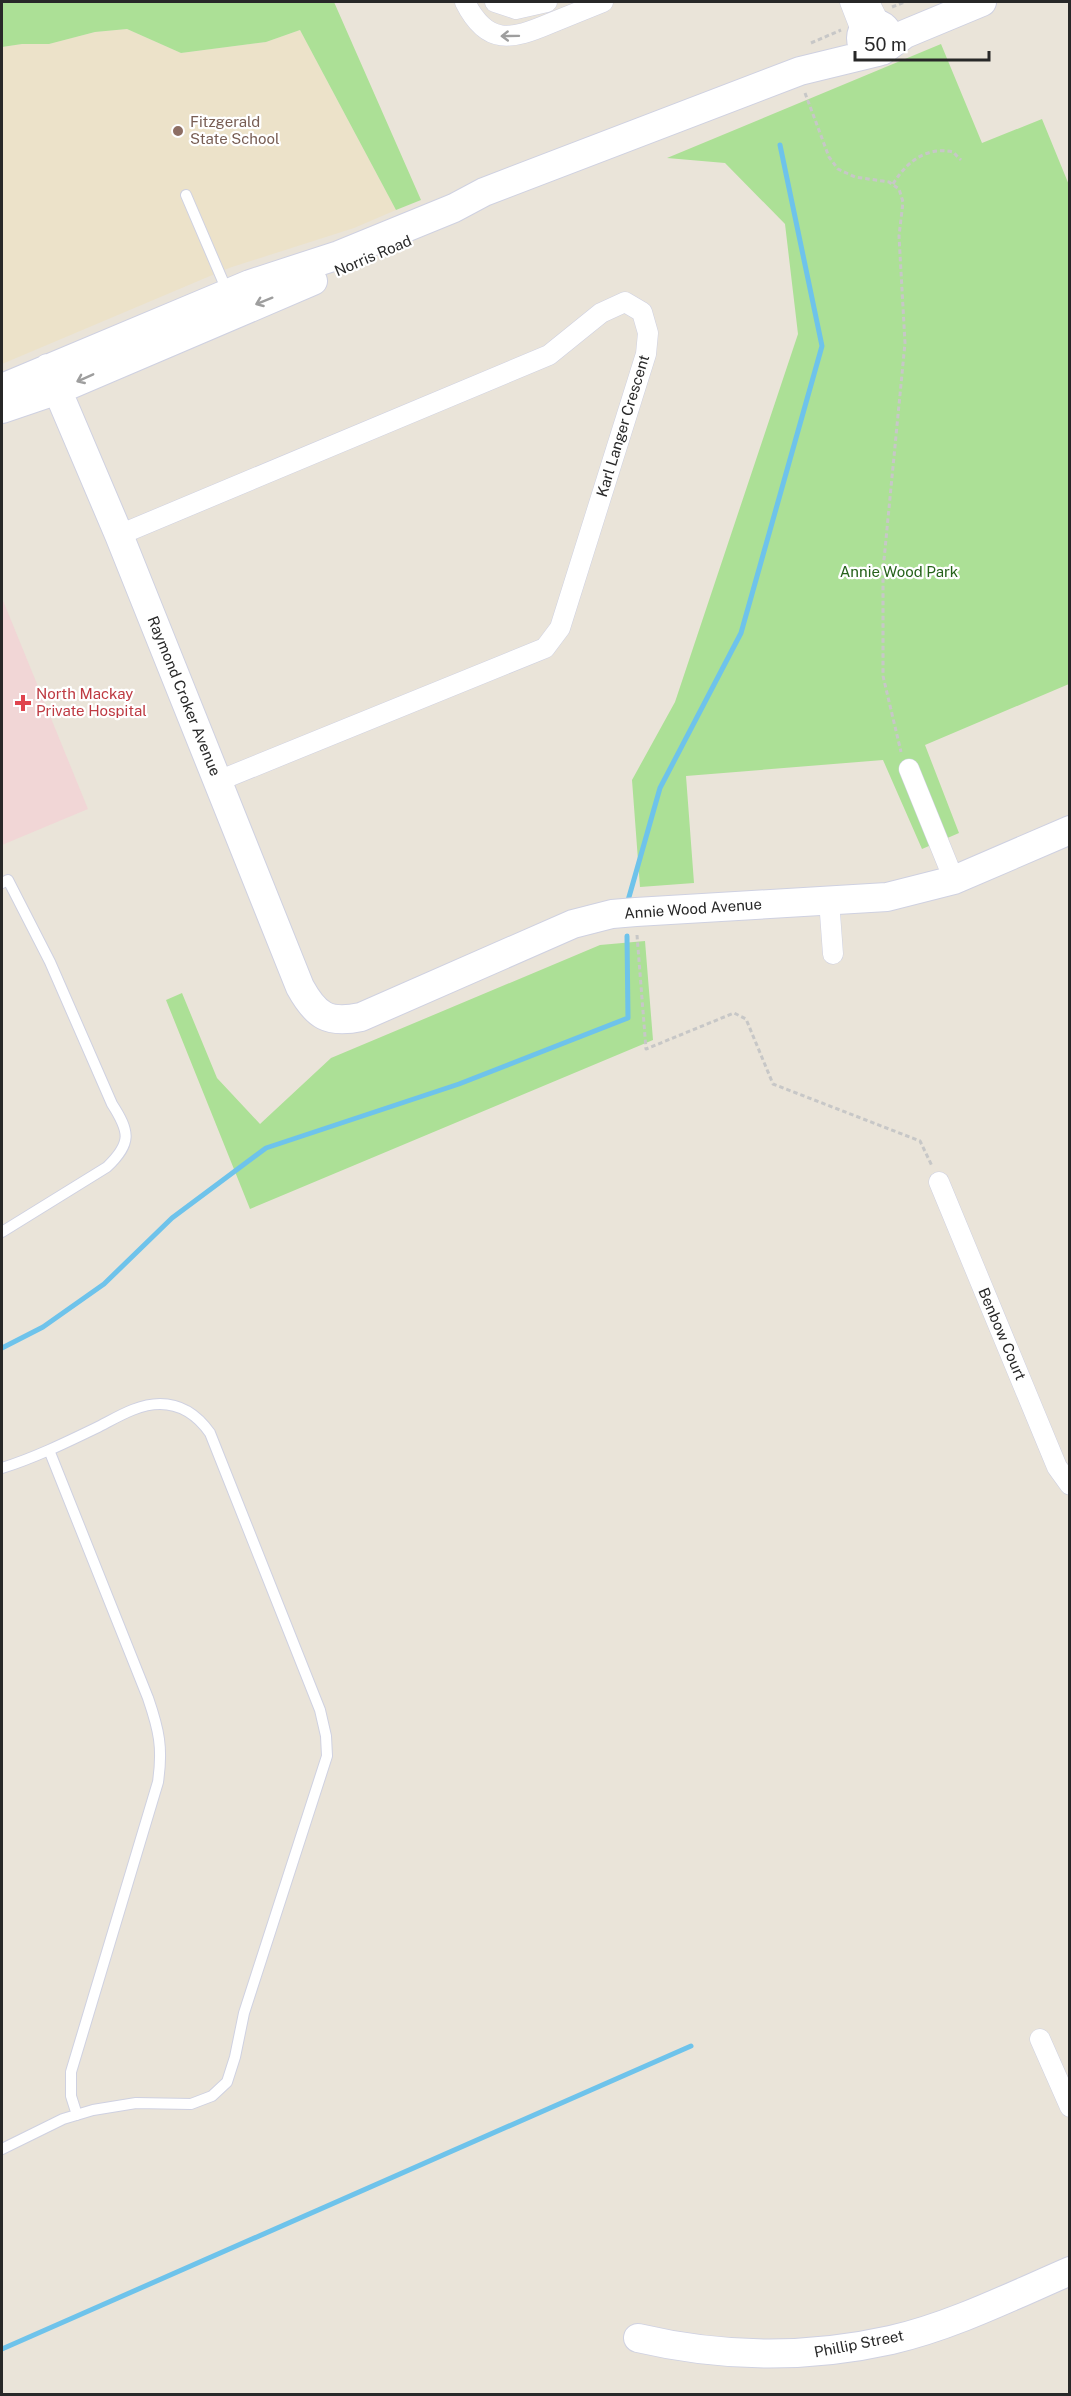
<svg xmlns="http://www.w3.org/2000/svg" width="1071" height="2396" viewBox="0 0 1071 2396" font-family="'Public Sans',sans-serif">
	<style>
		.education { fill: #ece2c9 }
		.medical { fill: #f1d6d6 }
		.green { fill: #ace096 }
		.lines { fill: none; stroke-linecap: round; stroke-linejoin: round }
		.stream { stroke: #6ec3eb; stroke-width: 5 }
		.lane-casing { stroke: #cfd1e1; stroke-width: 12 }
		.street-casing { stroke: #cfd1e1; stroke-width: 21 }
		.secondary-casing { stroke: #cfd1e1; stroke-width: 30 }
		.path { stroke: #c7c7c7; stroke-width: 3; stroke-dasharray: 4.5 3; stroke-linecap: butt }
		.lane { stroke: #fff; stroke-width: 10 }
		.street { stroke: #fff; stroke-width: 20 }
		.secondary { stroke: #fff; stroke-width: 28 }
		.oneway { stroke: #9e9e9e }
		.education-dot { fill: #8d6e63; stroke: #fff; stroke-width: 2 }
		.health-dot { fill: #e0444e; stroke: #fff; stroke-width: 2 }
		.labels { text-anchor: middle; stroke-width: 4.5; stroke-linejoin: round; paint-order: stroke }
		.education-label { font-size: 15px; fill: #785e54; stroke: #fff; text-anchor: start }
		.street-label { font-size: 15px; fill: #282828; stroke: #fff }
		.park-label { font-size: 15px; fill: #26621b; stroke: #fff }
		.health-label { font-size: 15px; fill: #be3a42; stroke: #fff; text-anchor: start }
	</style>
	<rect width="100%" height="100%" fill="#eae4d9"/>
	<path class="education" d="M127,29L181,53L266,42L300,30L396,210L354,228L229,268L2,364V47L22,44H49L95,32Z"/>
	<path class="medical" d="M2,598L88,809L2,845Z"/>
	<path class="green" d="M2,2H334L421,200L396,210L300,30L266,42L181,53L127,29L95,32L49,44H22L2,47Z
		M941,44L982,143L1042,119L1069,185V684L925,745L959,833L922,849L883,760L686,776L694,883L640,887L632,780L675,702L798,334L785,224L725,163L667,158Z
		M645,941L653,1040L250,1209L166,1000L182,993L217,1078L260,1124L331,1058L600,945Z"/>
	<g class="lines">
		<path class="stream" d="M627,904L660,788L741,633L822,346L780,145
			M2,1348L43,1327L104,1284L172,1218L266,1148L459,1084L628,1018L627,936
			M2,2349L691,2046"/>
		<defs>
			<path id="lane" d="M186,195L228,293
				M2,883L8,880L50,962L112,1104C130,1132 132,1143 107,1167L2,1232
				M49,1450L148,1698C159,1730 163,1748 158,1782L71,2072V2096L77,2115
				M2,1468C34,1458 65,1443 96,1428C116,1418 137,1404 160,1404C182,1404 198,1416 210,1433L320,1710L326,1736L327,1756L244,2013L235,2057L227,2082L212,2096L191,2104L136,2103L93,2110L63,2119L2,2149"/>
			<path id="street" d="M465,2C487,46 511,40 551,23C568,16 586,9 603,2
				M495,2L516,9L547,2
				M850,2L862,33
				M869,2L881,26
				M119,535L549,355L601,313L625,302L642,312L648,333L646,354L560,628L545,648L218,781
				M909,769L954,880
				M829,900L833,954
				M939,1182L1057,1467L1070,1485
				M1040,2039L1070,2107"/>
			<path id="secondary" d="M861 38a14 14 0 1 1 28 0a14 14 0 1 1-28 0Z
				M882,51L905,34L982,2
				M48,368L119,535L300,987C316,1016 328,1024 361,1017L573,924L612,914L636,912L887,897L954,880L1070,830
				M2,388L250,284L339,255L454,208L484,192L800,71L878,52
				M2,409L58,390L313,281
				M638,2338C723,2358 806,2359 891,2340C952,2326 1012,2296 1070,2271"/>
		</defs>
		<use href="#lane" class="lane-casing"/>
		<use href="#street" class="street-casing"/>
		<use href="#secondary" class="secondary-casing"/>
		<path class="path" d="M892,7L905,2
			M811,43L841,30
			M805,93L829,157L838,169L855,177L889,182L899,189L903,202L899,236L905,343L883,570V676L901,752
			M893,184C906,163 925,146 953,152L961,160
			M637,935L646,1049L734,1013L746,1019L773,1084L920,1141L932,1166"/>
		<use href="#lane" class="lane"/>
		<use href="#street" class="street"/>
		<use href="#secondary" class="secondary"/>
	</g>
	<defs><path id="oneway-shaft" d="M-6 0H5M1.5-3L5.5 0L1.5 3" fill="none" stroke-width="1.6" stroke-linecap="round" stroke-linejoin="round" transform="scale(1.5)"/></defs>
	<g class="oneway">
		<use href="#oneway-shaft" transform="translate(510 36) rotate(179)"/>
		<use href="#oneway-shaft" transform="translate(264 301) rotate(158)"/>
		<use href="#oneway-shaft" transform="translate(85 378) rotate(156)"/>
	</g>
	<circle class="education-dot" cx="178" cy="131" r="6"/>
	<path class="health-dot" d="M20 694h6v6h6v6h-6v6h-6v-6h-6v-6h6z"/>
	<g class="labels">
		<g class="education-label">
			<text x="190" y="127">Fitzgerald<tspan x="190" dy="17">State School</tspan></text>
		</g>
		<g class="street-label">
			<text transform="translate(373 256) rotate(-23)" y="5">Norris Road</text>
			<text transform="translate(623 426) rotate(-73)" y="5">Karl Langer Crescent</text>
			<text transform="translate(184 696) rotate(68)" y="5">Raymond Croker Avenue</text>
			<text transform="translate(693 909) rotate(-4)" y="5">Annie Wood Avenue</text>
			<text transform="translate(1002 1334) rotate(67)" y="5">Benbow Court</text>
			<text transform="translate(859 2344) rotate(-11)" y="5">Phillip Street</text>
		</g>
		<g class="park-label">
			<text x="899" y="577">Annie Wood Park</text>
		</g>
		<g class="health-label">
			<text x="36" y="699">North Mackay<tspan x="36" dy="17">Private Hospital</tspan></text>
		</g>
	</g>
	<rect width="1071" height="2396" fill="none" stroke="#282828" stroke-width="6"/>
	<path d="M855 51v9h134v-9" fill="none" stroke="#282828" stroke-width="3"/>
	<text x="864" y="51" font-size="18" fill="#282828" stroke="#ffffff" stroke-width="4.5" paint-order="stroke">50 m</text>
</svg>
